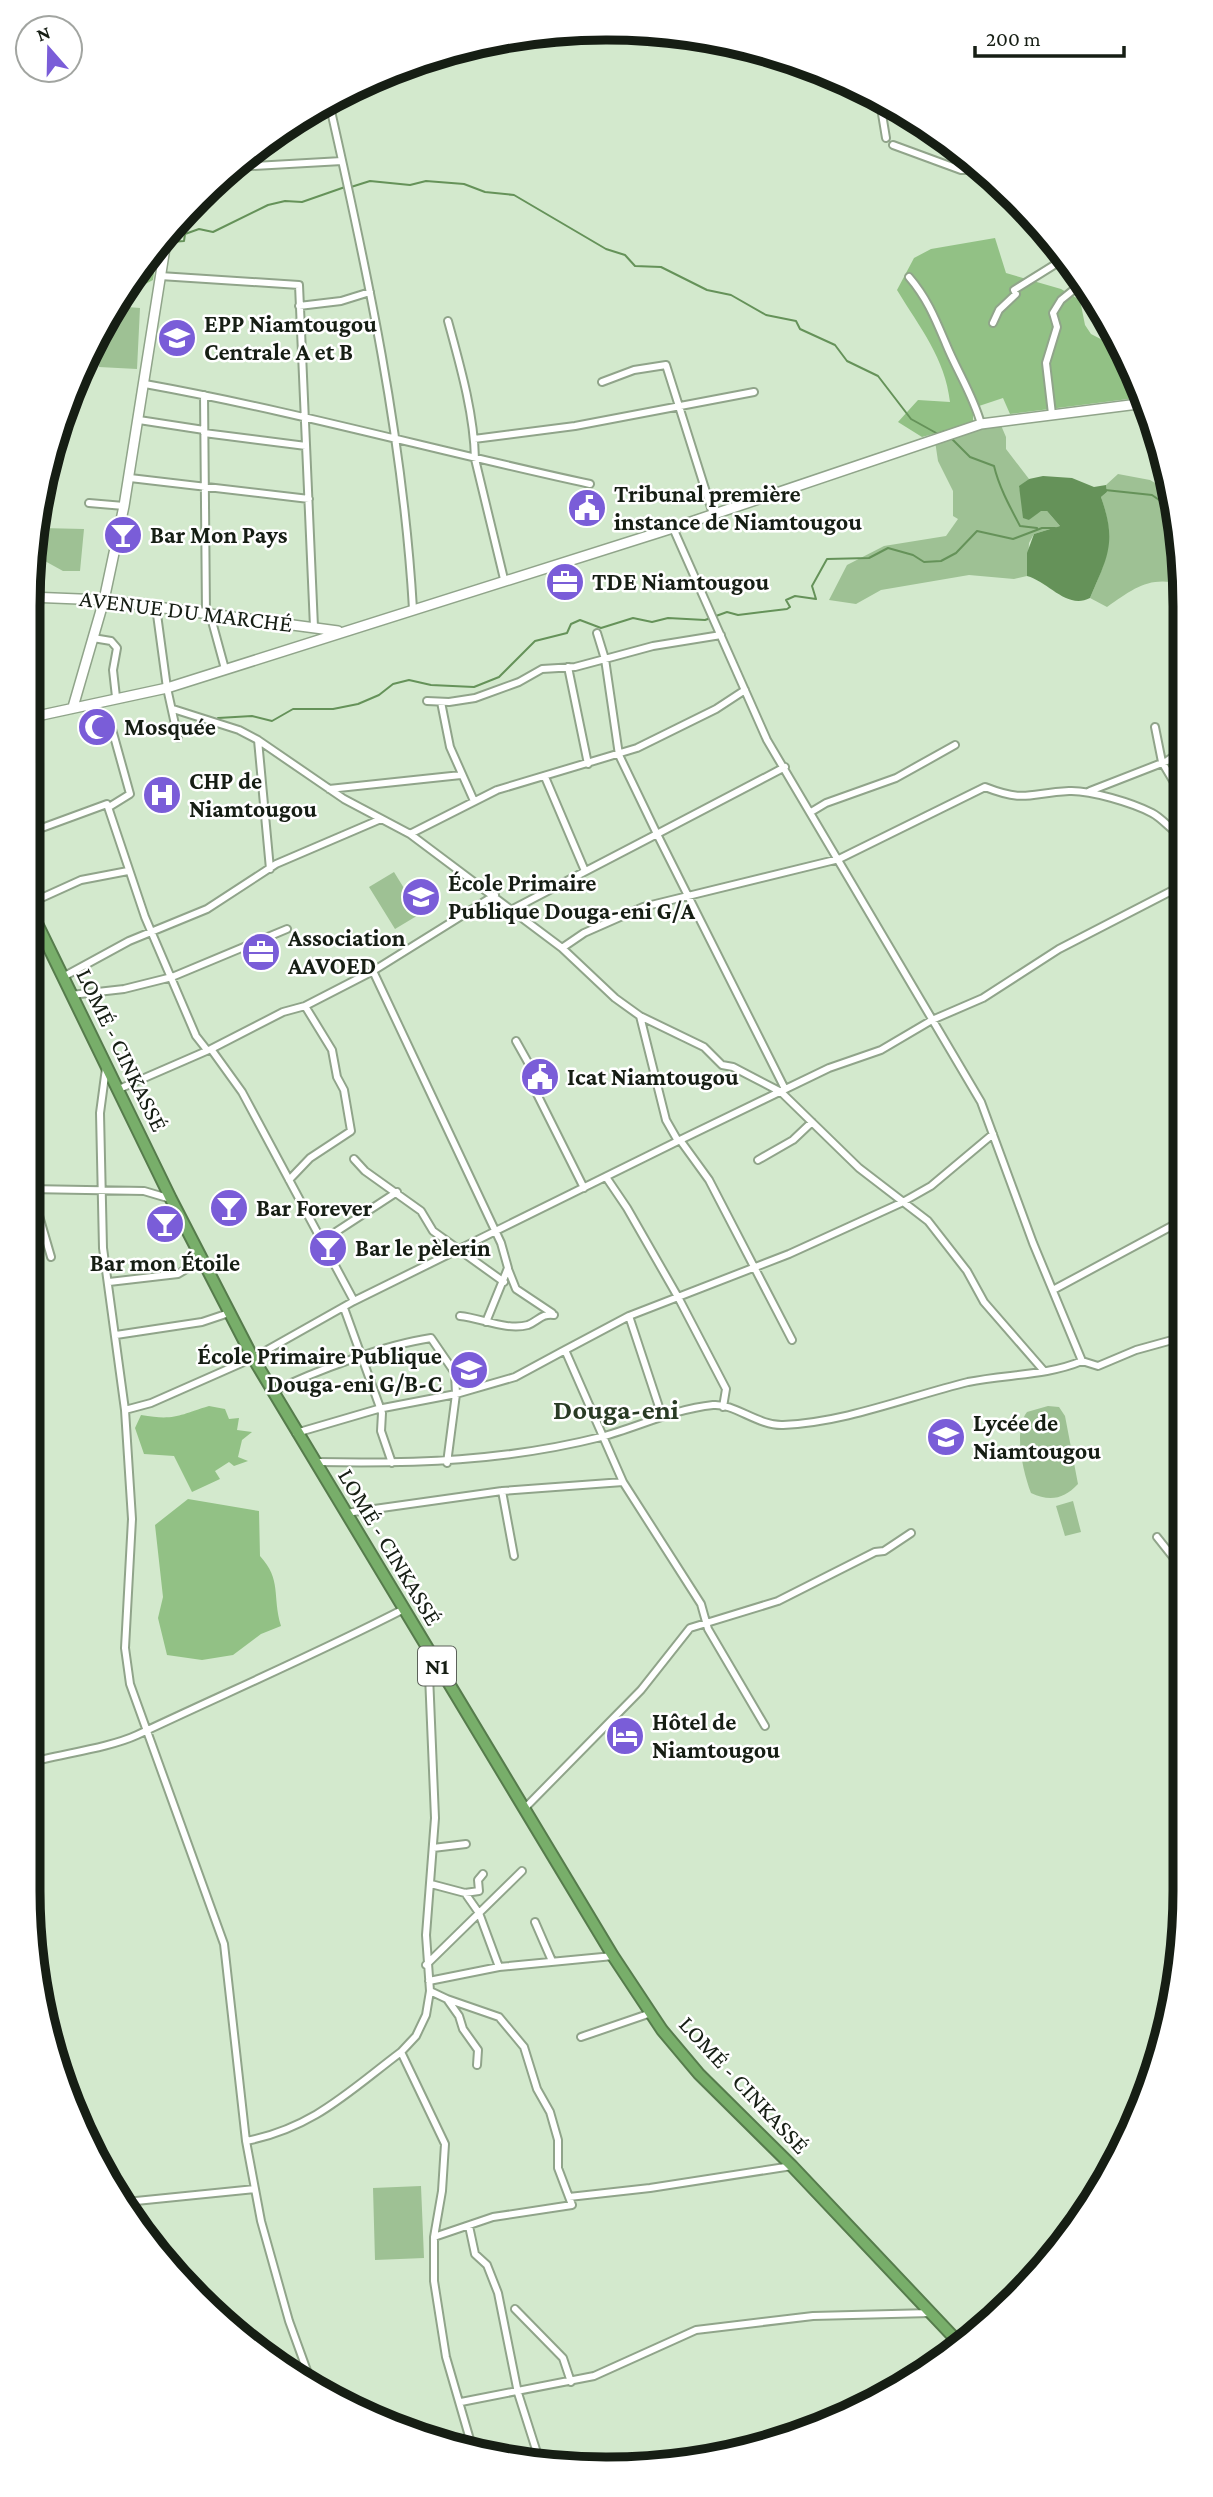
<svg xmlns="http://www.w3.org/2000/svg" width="1213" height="2497" viewBox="0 0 1213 2497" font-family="'Crimson Pro',serif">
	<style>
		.green { fill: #9ec194 }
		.forest { fill: #92c185 }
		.water { fill: #659259 }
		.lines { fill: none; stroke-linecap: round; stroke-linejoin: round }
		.stream { stroke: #659259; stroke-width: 2 }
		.street-casing { stroke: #90a48a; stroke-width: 10 }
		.secondary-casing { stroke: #90a48a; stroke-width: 12 }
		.highway-casing { stroke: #567c4c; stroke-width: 14 }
		.street { stroke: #fff; stroke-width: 6 }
		.secondary { stroke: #fff; stroke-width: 9 }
		.highway { stroke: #78ae6a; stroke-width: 10 }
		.labels { text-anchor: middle; stroke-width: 5; stroke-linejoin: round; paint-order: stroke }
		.shield { fill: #fff; stroke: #5c625a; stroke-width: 2 }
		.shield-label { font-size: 23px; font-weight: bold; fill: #161e14 }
		.poi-label { font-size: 24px; font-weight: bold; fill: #161e14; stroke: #fff; text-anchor: start }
		.street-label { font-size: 24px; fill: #161e14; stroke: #fff }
		.quarter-label { font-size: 28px; font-weight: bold; fill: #293b25; stroke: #fff }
		.rim { fill: none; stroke: #161e14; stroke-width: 9 }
	</style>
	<rect width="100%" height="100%" fill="#d3e9cd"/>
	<path class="green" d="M114,306L140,308L137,369L99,367L101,330Z
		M1000,423L1006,437V449L1029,479L1019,487L1029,520L1041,510L1047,511L1060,526L1034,534L1029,543L1027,576L1014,579L969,575L881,590L856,604L829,600L847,565L884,546L946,536L958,519L953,516V491L938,461L935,441Z
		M1118,474L1150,480L1169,491L1180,531V584C1149,576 1133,589 1107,607L1090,598C1107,558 1116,540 1101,497L1107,492L1106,485Z
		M41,528L84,529L80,571H63L43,560Z
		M394,872L420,914L395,929L369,887Z
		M1048,1406L1059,1407L1065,1416L1078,1484C1064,1499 1050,1502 1031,1493C1023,1472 1013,1430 1027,1412Z
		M1073,1501L1081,1532L1065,1536L1056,1506Z
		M421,2186L424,2258L375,2260L373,2188Z"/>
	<path class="forest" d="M995,238L1006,273L1061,289L1080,300L1085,325L1091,334L1120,349L1144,397L1010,414L1003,398L973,408V423L922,437L898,422L918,400L950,402C945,358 920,328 897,290L914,258L931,249Z
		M158,245L153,280L130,292H122Z
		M209,1406L225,1409L229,1419L239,1418L237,1430L252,1432L242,1440L238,1457L248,1461L234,1466L229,1462L215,1471L220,1479L192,1492L174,1456L144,1454L135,1428L141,1415C175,1421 179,1415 209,1406Z
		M188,1499L259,1511L260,1556C282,1580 272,1596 281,1626L261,1634L233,1655L202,1660L167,1655L158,1618L163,1597L155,1525Z"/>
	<path class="water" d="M1043,476L1072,478L1094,487L1106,485L1107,492L1101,497C1117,542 1108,556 1090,598C1067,610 1049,582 1027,576V553L1034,534L1060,526L1047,511H1041L1029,520L1023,518L1019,486L1029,479Z"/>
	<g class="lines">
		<path class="stream" d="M351,187L370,181L410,185L426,181L464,184L485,192L514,195L606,249L625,255L635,266L661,267L707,290L731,295L766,315L796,321L800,329L835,345L847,361L878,376L911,419L938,434L945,431
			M171,242L184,241L185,234L199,229L213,232L268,205L285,201L302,202L345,187
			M951,438L970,457L994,466C999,487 1010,507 1020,526L1037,528
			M1105,490L1152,495L1162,502L1173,504
			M218,718L252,716L272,721L293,709H333L358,704L379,695L393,684L409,680L431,685L474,687L499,677L535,641L567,633L571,624L580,620L601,628L633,618L652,622L668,618L705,620L727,612L738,615L787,609L790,607L786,600L795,596L816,599L812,586L827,559L869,558L888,548L913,555L924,562L941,561L956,553L977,531L1013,539L1042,528H1055"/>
		<defs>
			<path id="street" d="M329,102C367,270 403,437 413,609
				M880,102L886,138
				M893,145L961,170H971L977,166
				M234,167L342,161
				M160,276L299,285L314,627
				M909,277C927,298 935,318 946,344C957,371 973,395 981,424
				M299,306L341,301L370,292
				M448,321C460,365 474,413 475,459L504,579
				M993,323L999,310L1016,294L1014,290L1067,257
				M602,382L634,370L666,365L713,514
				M145,384C295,411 441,452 590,484
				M204,395L206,613
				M1052,414L1046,363L1057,327L1053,313L1061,300L1082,283
				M139,420L204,430
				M204,433L306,446
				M474,439L575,426L754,392
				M130,478L309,499
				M89,503L124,506
				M673,528L767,740L981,1102L1033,1243L1082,1361L1098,1366L1136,1350L1183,1337
				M156,607L167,688L178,738
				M210,614L225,669
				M721,635L653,646L605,659L619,755L657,834L785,767
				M93,638L111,641L117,648L113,670L116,697
				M568,667L588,764
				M427,701L449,702L475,698L519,682L542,669L575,667L605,659L597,633
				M441,702L450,747L474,801
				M91,705L110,722L130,794L109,807
				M173,709L239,730L258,740L344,799L410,834L562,948L615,998L640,1016L704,1047L722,1065L733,1067L781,1092L859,1168L928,1221L967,1271L984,1302L1044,1371
				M1155,727L1162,762L1175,784
				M258,740L270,869
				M545,777L585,871
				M329,789L461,775
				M1090,791L1167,761L1181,751
				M811,812L826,803L896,778L955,745
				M28,833L107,804L145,917L196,1036L207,1050
				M410,834L497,790L637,748L716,709L745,690
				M28,904L81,880L128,871
				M513,909L657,834L785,1089
				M562,948L584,933L643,907L839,859L985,787C1026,803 1029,793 1069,791C1090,790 1133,803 1152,813C1162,818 1171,830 1181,836
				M373,971L501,1243L508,1268L486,1322
				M63,977L129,941L207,909L276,864L381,819
				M71,995L124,989L172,977L287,929
				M640,1016L666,1120L678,1141
				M516,1041L530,1066L531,1082L584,1188
				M211,1049L242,1092L354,1301
				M106,1068L100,1113L103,1248L125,1410L132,1519L125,1648L130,1684L224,1944L246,2141L261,2221L289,2321L314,2390
				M119,1089L211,1049L283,1012L305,1006L373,971L495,895
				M680,1140L709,1180L792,1340
				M354,1159L365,1171L421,1211L433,1231L504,1282
				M758,1160L793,1140L812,1122
				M606,1177L627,1208L678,1297L726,1389L723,1407
				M28,1178L51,1257
				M289,1180L310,1158L351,1131L344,1090L337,1077L332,1050L305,1006
				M28,1189L144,1191L171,1199
				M322,1241L397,1192
				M508,1269L516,1289L552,1313
				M109,1282L178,1274L203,1259
				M1053,1290L1183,1220
				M344,1308L382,1413L381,1431L392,1463
				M460,1316C481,1318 507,1331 528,1325C538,1321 542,1313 554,1315
				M629,1316L662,1416
				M116,1335L202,1322L229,1313
				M565,1350L629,1316L789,1254L901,1203L931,1186L993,1134
				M272,1392C315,1371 384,1345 431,1338L455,1373L456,1394L447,1463
				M125,1410L151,1403L253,1358L354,1301L680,1140L829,1068L881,1050L932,1020L983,998L1059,949L1181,886
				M296,1433L378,1409L456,1394L515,1377L565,1350L623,1482L701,1604L708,1629L765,1726
				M317,1462C414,1464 506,1461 601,1437C638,1427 674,1409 713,1405C734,1403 758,1426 783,1425C847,1422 907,1397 968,1382C1007,1374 1046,1376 1082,1361
				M502,1491L514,1556
				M346,1513L502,1491L623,1482
				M1157,1537L1184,1571
				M428,1651L435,1818L426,1935L430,1991L426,2015L416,2036L401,2052L445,2144L442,2191L434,2237V2281L446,2357L473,2450
				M28,1763C60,1754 109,1748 137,1735C226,1693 316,1654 404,1609
				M524,1809L641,1690L690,1628L778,1601L875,1552L884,1551L911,1533
				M433,1848L466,1844
				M431,1884L465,1893L479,1891L478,1880L483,1874
				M465,1893L479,1913L499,1967
				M535,1922L552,1961
				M426,1965L522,1871
				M429,1981L499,1967L613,1956
				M430,1991L447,1999L459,2016L463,2029L478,2050L477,2065
				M581,2037L651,2013
				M246,2141C313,2128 348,2092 401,2052
				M569,2197L650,2188L792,2166
				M126,2202L255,2189
				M469,2226L475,2254L487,2265L498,2293L518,2393L539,2459
				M434,2237L493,2217L572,2205L558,2168V2140L550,2112L537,2089L524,2047L499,2017L447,1999
				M515,2309L563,2358L571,2382
				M461,2402L594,2376L696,2330L813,2316L931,2313"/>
			<path id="secondary" d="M29,597L104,600L338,631
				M73,707L104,600L124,506L167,235
				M28,718L167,688L673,528L981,424L1146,403"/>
			<path id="highway" d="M28,905L171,1199L253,1358L613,1956L662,2030L699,2074L792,2166L962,2346"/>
		</defs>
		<use href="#street" class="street-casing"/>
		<use href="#secondary" class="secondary-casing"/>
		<use href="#highway" class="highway-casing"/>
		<use href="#street" class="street"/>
		<use href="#secondary" class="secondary"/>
		<use href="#highway" class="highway"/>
	</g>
	<defs>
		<symbol id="school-disc" viewBox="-11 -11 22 22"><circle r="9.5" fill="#7a5dd8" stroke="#fff"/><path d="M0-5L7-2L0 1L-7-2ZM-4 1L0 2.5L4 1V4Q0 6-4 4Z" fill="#fff"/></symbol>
		<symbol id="civic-disc" viewBox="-11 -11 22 22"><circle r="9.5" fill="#7a5dd8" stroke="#fff"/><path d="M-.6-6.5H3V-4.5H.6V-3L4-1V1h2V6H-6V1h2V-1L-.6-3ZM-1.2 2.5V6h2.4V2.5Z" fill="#fff"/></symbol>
		<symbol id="bar-disc" viewBox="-11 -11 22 22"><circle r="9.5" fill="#7a5dd8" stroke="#fff"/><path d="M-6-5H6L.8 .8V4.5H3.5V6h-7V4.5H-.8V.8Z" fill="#fff"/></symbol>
		<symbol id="office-disc" viewBox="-11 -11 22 22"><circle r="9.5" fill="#7a5dd8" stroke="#fff"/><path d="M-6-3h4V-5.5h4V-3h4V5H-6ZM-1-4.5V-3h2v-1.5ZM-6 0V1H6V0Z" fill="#fff"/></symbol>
		<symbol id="mosque-disc" viewBox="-11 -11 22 22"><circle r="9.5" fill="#7a5dd8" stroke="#fff"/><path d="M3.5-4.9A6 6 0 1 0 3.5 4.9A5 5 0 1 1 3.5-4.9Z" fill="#fff"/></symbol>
		<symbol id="hospital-disc" viewBox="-11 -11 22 22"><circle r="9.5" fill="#7a5dd8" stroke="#fff"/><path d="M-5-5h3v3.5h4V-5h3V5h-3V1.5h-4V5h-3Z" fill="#fff"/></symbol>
		<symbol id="hotel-disc" viewBox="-11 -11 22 22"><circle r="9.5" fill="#7a5dd8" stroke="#fff"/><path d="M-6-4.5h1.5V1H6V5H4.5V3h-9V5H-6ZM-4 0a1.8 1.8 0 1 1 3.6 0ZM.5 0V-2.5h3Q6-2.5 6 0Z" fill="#fff"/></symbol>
	</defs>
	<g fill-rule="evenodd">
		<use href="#school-disc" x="155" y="316" width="44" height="44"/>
		<use href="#civic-disc" x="565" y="486" width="44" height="44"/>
		<use href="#bar-disc" x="101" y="513" width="44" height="44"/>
		<use href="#office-disc" x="543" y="560" width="44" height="44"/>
		<use href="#mosque-disc" x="75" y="705" width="44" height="44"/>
		<use href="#hospital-disc" x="140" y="773" width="44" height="44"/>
		<use href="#school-disc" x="399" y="875" width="44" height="44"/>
		<use href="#office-disc" x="239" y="930" width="44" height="44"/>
		<use href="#civic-disc" x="518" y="1055" width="44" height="44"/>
		<use href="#bar-disc" x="207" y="1186" width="44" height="44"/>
		<use href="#bar-disc" x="143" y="1202" width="44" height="44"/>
		<use href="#bar-disc" x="306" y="1226" width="44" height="44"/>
		<use href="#school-disc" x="447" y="1348" width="44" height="44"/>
		<use href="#school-disc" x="924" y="1415" width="44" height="44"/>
		<use href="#hotel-disc" x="603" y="1714" width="44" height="44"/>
	</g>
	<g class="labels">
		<rect class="shield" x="418" y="1646.5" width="38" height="39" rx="5"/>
		<g class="shield-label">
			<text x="437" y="1674">N1</text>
		</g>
		<g class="poi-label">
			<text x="204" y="332">EPP Niamtougou<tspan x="204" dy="28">Centrale A et B</tspan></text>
			<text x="614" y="502">Tribunal première<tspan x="614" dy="28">instance de Niamtougou</tspan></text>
			<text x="150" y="543">Bar Mon Pays</text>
			<text x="592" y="590">TDE Niamtougou</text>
			<text x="124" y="735">Mosquée</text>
			<text x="189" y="789">CHP de<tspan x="189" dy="28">Niamtougou</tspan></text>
			<text x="448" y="891">École Primaire<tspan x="448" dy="28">Publique Douga-eni G/A</tspan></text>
			<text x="288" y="946">Association<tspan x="288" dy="28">AAVOED</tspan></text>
			<text x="567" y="1085">Icat Niamtougou</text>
			<text x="256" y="1216">Bar Forever</text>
			<text x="355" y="1256">Bar le pèlerin</text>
			<text x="165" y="1271" text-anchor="middle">Bar mon Étoile</text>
			<text x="442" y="1364" text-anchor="end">École Primaire Publique<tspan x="442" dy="28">Douga-eni G/B-C</tspan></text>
			<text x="973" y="1431">Lycée de<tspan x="973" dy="28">Niamtougou</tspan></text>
			<text x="652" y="1730">Hôtel de<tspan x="652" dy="28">Niamtougou</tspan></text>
		</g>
		<g class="street-label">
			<text transform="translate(186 611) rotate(7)" y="8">AVENUE DU MARCHÉ</text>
			<text transform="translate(122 1050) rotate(64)" y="8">LOMÉ - CINKASSÉ</text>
			<text transform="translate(390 1547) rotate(59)" y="8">LOMÉ - CINKASSÉ</text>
			<text transform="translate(744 2085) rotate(47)" y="8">LOMÉ - CINKASSÉ</text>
		</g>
		<g class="quarter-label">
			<text x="616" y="1419">Douga-eni</text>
		</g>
	</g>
	<path d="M0 0H1213V2497H0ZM606 40H607A566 566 0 0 1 1173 606V1891A566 566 0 0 1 607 2457H606A566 566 0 0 1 40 1891V606A566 566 0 0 1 606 40Z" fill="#fff" fill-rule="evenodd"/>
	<path class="rim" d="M606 40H607A566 566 0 0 1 1173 606V1891A566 566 0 0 1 607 2457H606A566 566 0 0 1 40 1891V606A566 566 0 0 1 606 40Z"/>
	<g transform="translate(49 49) rotate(340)"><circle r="33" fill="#ffffff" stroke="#a2a5a1" stroke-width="2"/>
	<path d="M0-5L12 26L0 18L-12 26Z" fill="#7a5dd8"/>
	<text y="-10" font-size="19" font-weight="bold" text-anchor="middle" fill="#161e14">N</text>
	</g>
	<path d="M975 46v10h149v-10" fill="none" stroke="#161e14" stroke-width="3.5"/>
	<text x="986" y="46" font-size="21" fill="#161e14" stroke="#ffffff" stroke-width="5" paint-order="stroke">200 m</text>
</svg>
